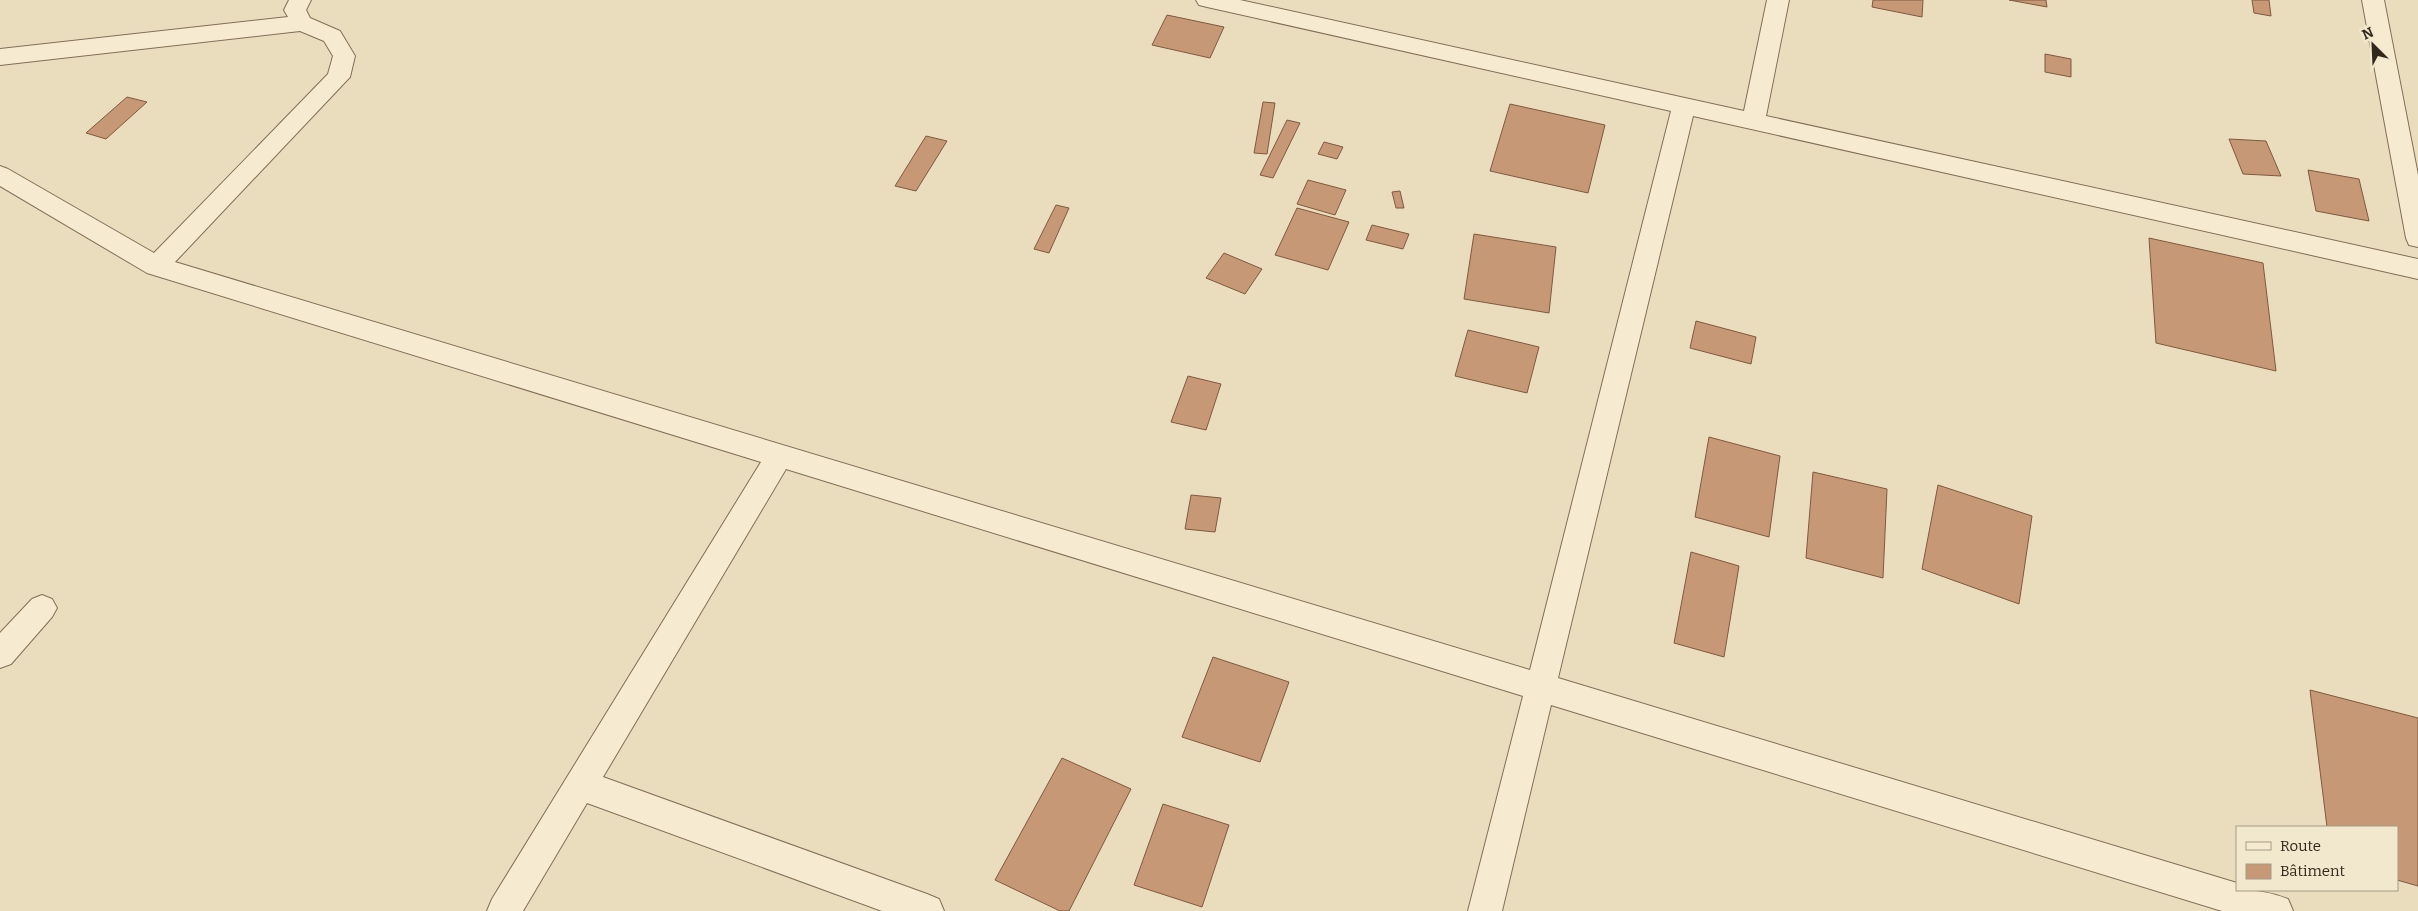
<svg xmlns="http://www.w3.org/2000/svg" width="2418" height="911" viewBox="0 0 2418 911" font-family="Bitter,serif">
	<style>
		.building { fill: #c79876; stroke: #7f593f }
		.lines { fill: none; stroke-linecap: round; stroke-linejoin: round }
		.minor-casing { stroke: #826e58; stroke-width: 2 }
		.minor { fill: #f6ebd1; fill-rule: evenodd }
	</style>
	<rect width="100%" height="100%" fill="#eaddbe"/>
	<path class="building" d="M1873,0H1923L1922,17L1872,7Z
		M2009,0H2046L2047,7Z
		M2252,0H2269L2271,16L2254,13Z
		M1167,15L1224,27L1210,58L1152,45Z
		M2045,54L2071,59V77L2045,72Z
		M127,97L147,102L106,139L86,133Z
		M1263,102L1275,103L1267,154L1254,153Z
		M1510,104L1605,125L1588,193L1490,171Z
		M1287,120L1300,123L1273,178L1260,175Z
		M926,136L947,141L916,191L895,186Z
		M2229,139L2266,141L2281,176L2243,174Z
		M1324,142L1343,147L1337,159L1318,154Z
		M2308,170L2359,179L2369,221L2316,211Z
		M1308,180L1346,190L1335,215L1297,204Z
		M1400,191L1404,208H1396L1392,192Z
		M1056,205L1069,208L1049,253L1034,249Z
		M1297,208L1349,222L1328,270L1275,255Z
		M1372,225L1409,234L1403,249L1366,240Z
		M1474,234L1556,247L1549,313L1464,299Z
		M2149,238L2263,263L2276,371L2156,343Z
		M1224,253L1262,269L1245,294L1206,278Z
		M1696,321L1756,337L1751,364L1690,348Z
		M1468,330L1539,347L1527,393L1455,376Z
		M1188,376L1221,384L1206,430L1171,422Z
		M1709,437L1780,456L1769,537L1695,517Z
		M1813,472L1887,489L1883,578L1806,558Z
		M1938,485L2032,516L2019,604L1922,569Z
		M1191,495L1221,498L1215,532L1185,529Z
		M1691,552L1739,566L1724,657L1674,643Z
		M1213,657L1289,682L1260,762L1182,737Z
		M2310,690L2418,718V886L2397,880V827H2327Z
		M1062,758L1131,789L1069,911H1060L995,880Z
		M1163,804L1229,825L1202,907L1134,885Z"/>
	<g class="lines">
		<defs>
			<path id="minor" d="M289,0H311L306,10L310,18L340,31L355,56L350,77L175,262L1530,670L1671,111L1207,7L1199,5L1196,0H1240L1744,111L1767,0H1789L1766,116L2418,259V279L1693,116L1558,678L2237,883V890C2256,890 2270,892 2288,899L2293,911H2222L1551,705L1502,911H1468L1523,696L786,469L603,777L927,894L939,899L944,911H882L587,803L523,911H487L492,899L761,462L147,273L0,186V166L8,169L154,253L328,74L333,56L324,41L300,31L0,65V49L288,17L284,10Z
				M2362,0H2384L2418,175V247L2409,245L2406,238Z
				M42,595L52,599L57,608L52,617L11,664L0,668V633L32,599Z"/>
		</defs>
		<use href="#minor" class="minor-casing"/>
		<use href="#minor" class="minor"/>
	</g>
	<rect x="2236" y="826" width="162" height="65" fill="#f2e8cd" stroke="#a59b86"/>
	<rect x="2246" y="842" width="25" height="8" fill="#f6ebd1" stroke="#a59b86"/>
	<text x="2280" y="851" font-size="15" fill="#32271c">Route</text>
	<rect x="2246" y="864" width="25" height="15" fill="#c79876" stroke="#a59b86"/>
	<text x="2280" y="876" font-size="15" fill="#32271c">Bâtiment</text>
	<g transform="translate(2373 45) rotate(336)" stroke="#f2e8cd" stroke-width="4" paint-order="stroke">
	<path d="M0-4L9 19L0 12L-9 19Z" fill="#32271c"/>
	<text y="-8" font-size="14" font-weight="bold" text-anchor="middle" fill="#32271c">N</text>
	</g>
</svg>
